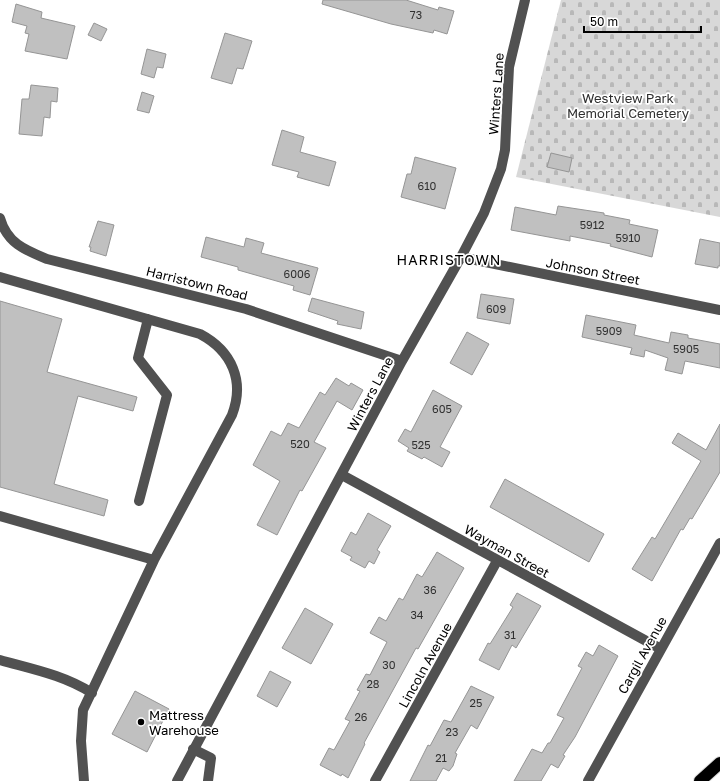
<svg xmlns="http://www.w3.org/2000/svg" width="720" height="781" viewBox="0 0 720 781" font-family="'Golos Text',sans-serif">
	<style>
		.cemetery { fill: url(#cemetery-stones) }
		.building { fill: #c0c0c0; stroke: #959595 }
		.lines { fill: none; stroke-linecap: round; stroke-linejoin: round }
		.highway-casing { stroke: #dbdbdb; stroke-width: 14 }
		.minor { stroke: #515151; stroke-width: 10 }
		.highway { stroke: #000; stroke-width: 12 }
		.poi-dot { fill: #000; stroke: #fff; stroke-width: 1.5 }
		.labels { text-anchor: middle; stroke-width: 3.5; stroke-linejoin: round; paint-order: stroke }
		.number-label { font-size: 11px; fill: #303030 }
		.street-label { font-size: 13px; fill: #000; stroke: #fff }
		.park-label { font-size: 13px; fill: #2f2f2f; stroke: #fff }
		.poi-label { font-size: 13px; fill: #000; stroke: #fff; text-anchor: start }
		.neighbourhood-label { font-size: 14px; letter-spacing: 1px; fill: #000; stroke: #fff }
	</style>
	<defs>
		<pattern id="cemetery-stones" width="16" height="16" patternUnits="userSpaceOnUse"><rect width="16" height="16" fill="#d8d8d8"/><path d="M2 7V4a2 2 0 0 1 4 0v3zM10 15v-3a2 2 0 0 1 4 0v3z" fill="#b8b8b8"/></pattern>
	</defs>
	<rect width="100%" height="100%" fill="#fff"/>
	<path class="cemetery" d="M561,0H720V217L516,177Z"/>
	<path class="building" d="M323,0H406L438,10L439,7L454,11L447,34L434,30L433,33L391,24L322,4Z
		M16,4L42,12L41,18L75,26L67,59L25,51L29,34L25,33L27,26L12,22Z
		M94,23L107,29L101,41L88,35Z
		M225,33L252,41L243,69L237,68L232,84L211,78Z
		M147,49L166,54L163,68L157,67L154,78L141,74Z
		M31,85L58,88L57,102L51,101L50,118L44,117L42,136L19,134L22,99H29Z
		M142,92L154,96L149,113L137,110Z
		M282,130L304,137L300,152L336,162L329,186L297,177L299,172L272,165Z
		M551,153L572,158L569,172L547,167Z
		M415,157L456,168L445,209L401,197L407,174H411Z
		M558,206L604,213V215L630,220L629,224L658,230L652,257L610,246L611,244L570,236V241L511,230L515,207L556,215Z
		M98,221L114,225L106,256L90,251L91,247H89Z
		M206,237L244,247L246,238L264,243L261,253L318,268L310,295L293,290L294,286L238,270V267L201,257Z
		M700,239L720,243V266H718V268L695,264Z
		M481,294L514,299L510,324L477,318Z
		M312,298L364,312L361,329L337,324L338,321L308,311Z
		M0,301L62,319L47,372L137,397L133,411L78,396L54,484L108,500L104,516L0,487Z
		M586,315L636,325L634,335L669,343L671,332L688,335V338L720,344V368L685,361L682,374L665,370L668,358L645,350L644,357L630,354L632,348L582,337Z
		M467,332L489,344L472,375L450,363Z
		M336,378L349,386L351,383L363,390L352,410L337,401L314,442L326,448L302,491L300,490L277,535L257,525L280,481L253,465L271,431L281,436L288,423L299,428L320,392L325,395Z
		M433,390L462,406L440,447L450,452L442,467L424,457L422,459L407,451L409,448L398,441L405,429L411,432L412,430Z
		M720,424V472L692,519L690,518L683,530L681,529L652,581L632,569L652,537L655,539L701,461L672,443L678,433L706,450Z
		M505,479L604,534L589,562L490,507Z
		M368,513L391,526L377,550L380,552L374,564L369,561L365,568L350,560L352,557L341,551L351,532L356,535Z
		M437,552L464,568L418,649L416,648L364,743L365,744L348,778L342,774L341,776L320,765L329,748L334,750L350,721L345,719L360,691L357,690L366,674L370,675L387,642L370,633L379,617L386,621L399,598L403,600L417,574L422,577Z
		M517,593L541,606L516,648L512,645L499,670L479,660L488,643L490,644L513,607L510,605Z
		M305,608L333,624L311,664L282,648Z
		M599,645L618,656L575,737L563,755L565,756L558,768L551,764L541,781H514L532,749L542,753L548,743H550L564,718L557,715L582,668L578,666L586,652L593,656Z
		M270,671L291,682L277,707L257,696Z
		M471,686L494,697L477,729L471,725L455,753L457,754L453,766L449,771L443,768L436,781H410L428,745L430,746L444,720L451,722Z
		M135,691L169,709L147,752L112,734Z"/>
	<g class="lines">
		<defs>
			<path id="highway" d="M700,781L720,763"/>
		</defs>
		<use href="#highway" class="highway-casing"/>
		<path class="minor" d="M0,218C7,243 25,250 47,259L246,309L402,361
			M461,257L720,310
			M0,277L200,334C232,351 245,381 232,415L154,560L83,710L81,741L84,781
			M342,475L661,649
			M139,501L167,395L138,358L148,319
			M0,516L154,560
			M0,660C32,669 64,675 92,693
			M193,749L211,758L208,781
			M177,781L402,361L461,257L484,213L501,169L505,150L509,67L525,0
			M375,781L497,561
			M588,781L720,543"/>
		<use href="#highway" class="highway"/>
	</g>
	<circle class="poi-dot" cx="141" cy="722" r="4"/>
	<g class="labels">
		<g class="number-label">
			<text x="416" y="19">73</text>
			<text x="427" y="190">610</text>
			<text x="592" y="229">5912</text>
			<text x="628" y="242">5910</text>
			<text x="297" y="278">6006</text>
			<text x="496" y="313">609</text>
			<text x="609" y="335">5909</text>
			<text x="686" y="353">5905</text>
			<text x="442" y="413">605</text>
			<text x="300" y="448">520</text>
			<text x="421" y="449">525</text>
			<text x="430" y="594">36</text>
			<text x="417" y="619">34</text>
			<text x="510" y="639">31</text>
			<text x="389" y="669">30</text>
			<text x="373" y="688">28</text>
			<text x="476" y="707">25</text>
			<text x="361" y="721">26</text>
			<text x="452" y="736">23</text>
			<text x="441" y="762">21</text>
		</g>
		<g class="street-label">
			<text transform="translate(496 94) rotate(-86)" y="5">Winters Lane</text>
			<text transform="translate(593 271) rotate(11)" y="5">Johnson Street</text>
			<text transform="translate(197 283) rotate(14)" y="5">Harristown Road</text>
			<text transform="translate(370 394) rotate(-62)" y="5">Winters Lane</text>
			<text transform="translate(507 551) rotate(29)" y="5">Wayman Street</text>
			<text transform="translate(642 655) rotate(-61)" y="5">Cargil Avenue</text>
			<text transform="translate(425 665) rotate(-61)" y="5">Lincoln Avenue</text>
		</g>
		<g class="park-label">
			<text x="628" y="103">Westview Park<tspan x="628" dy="15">Memorial Cemetery</tspan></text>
		</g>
		<g class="poi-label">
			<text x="149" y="720">Mattress<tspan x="149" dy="15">Warehouse</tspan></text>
		</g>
		<g class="neighbourhood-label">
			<text x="449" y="265">HARRISTOWN</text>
		</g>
	</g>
	<path d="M584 26v6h117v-6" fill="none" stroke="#000000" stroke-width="2"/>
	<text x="590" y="26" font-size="12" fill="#000000" stroke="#ffffff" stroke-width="3" paint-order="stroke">50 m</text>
</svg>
